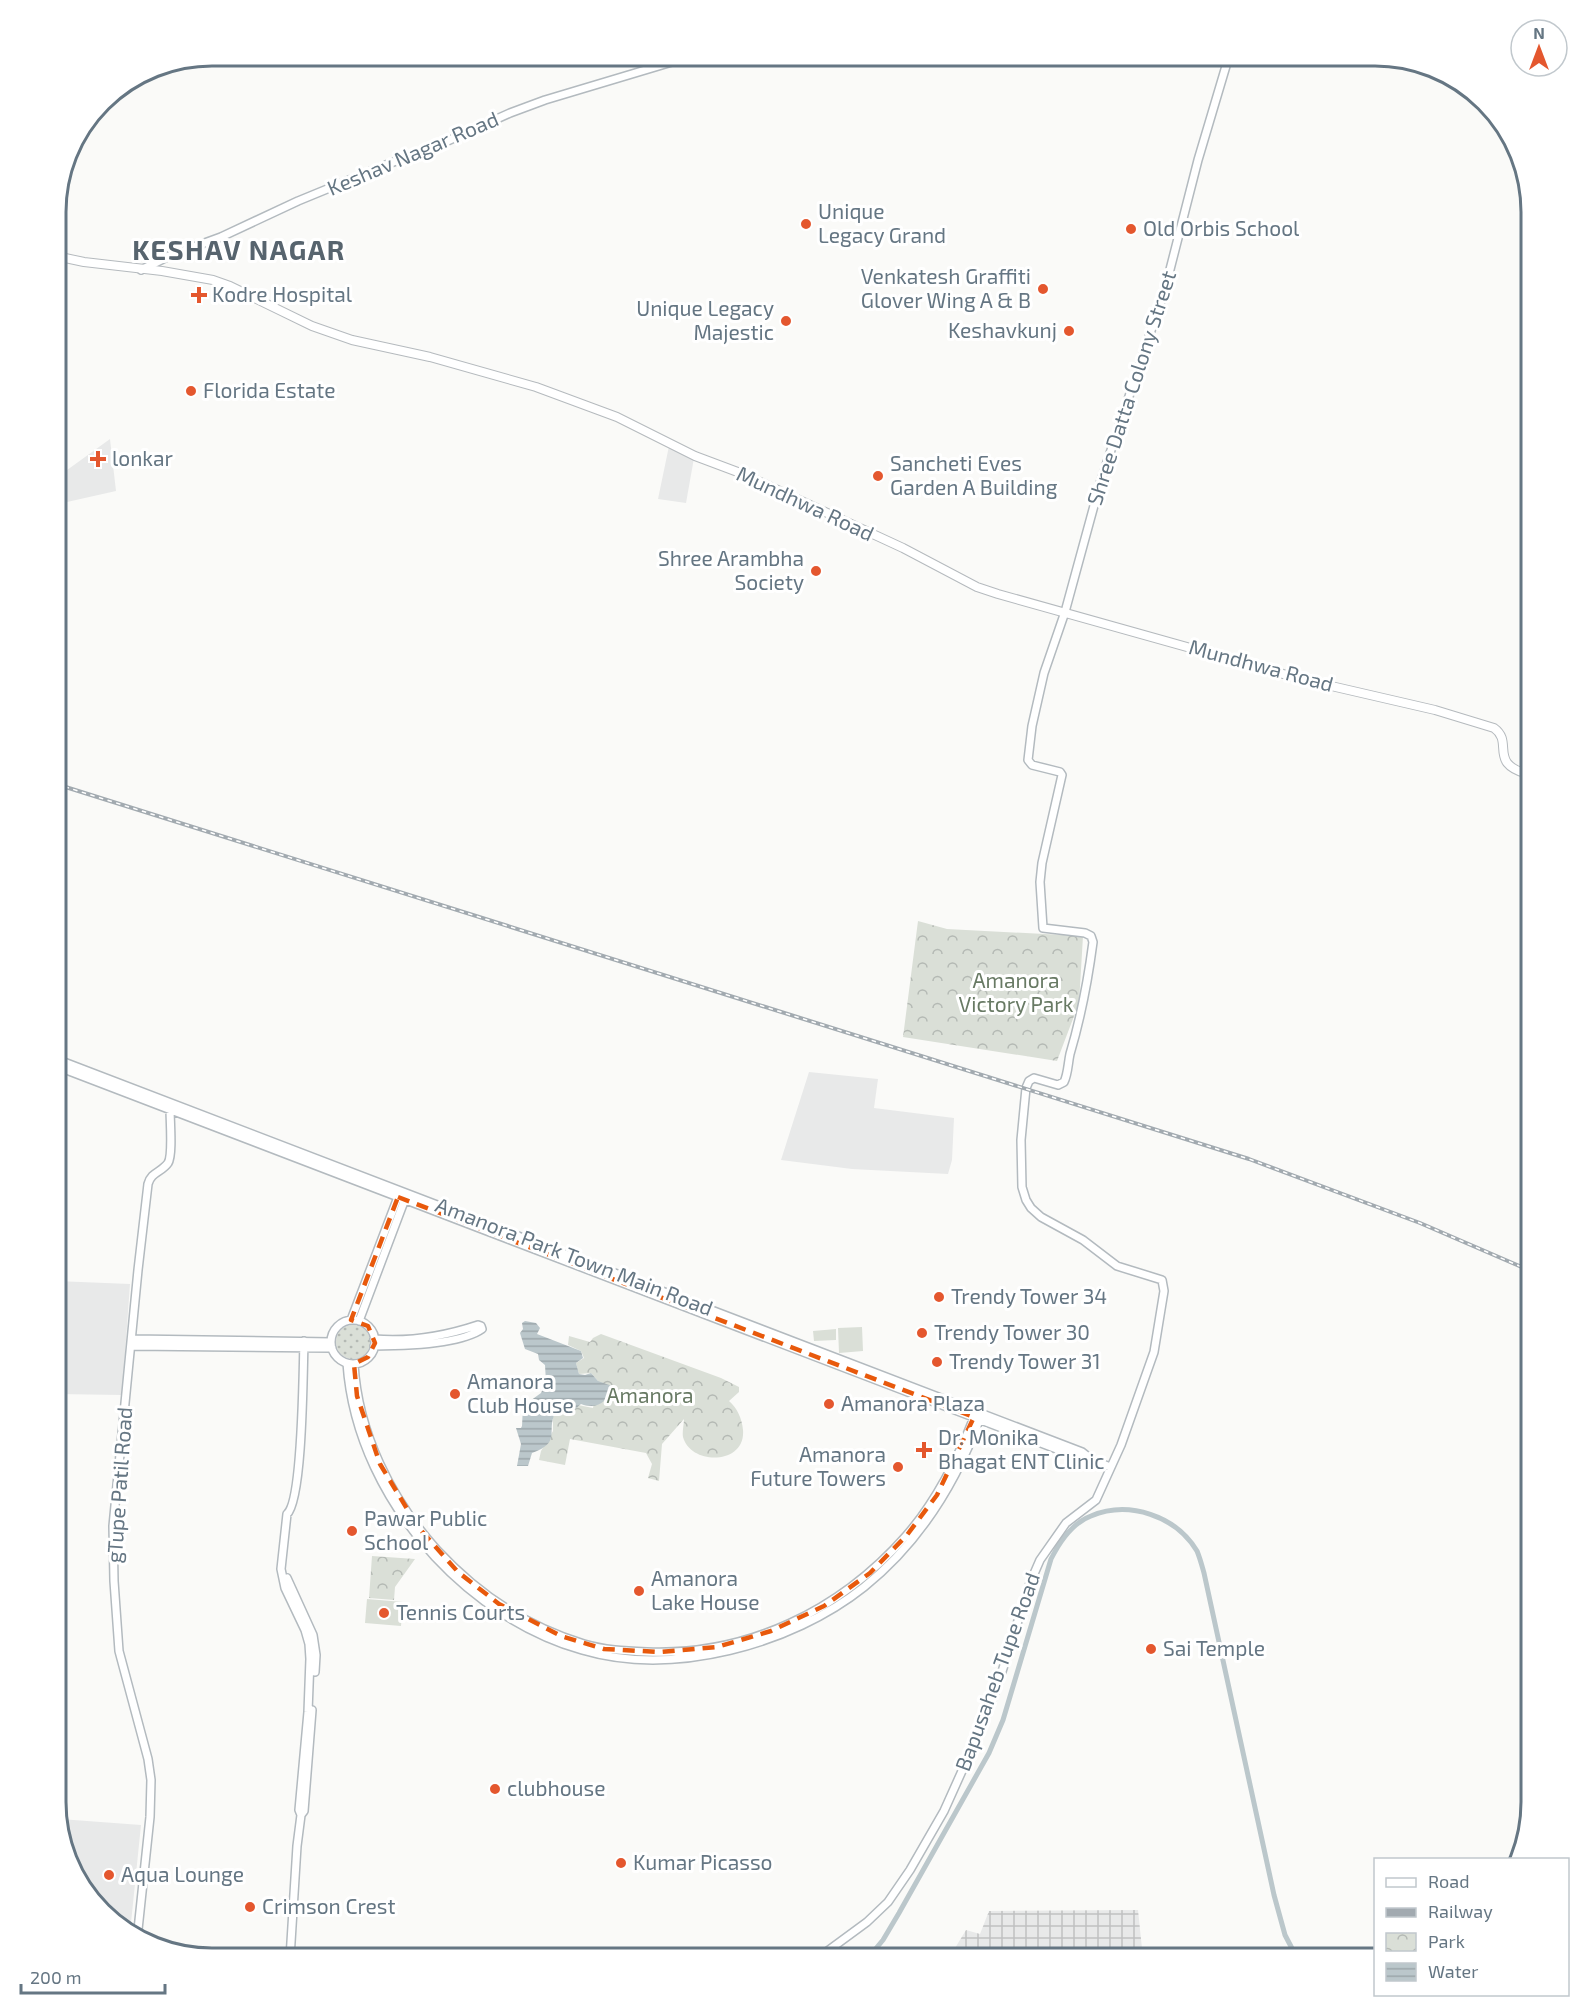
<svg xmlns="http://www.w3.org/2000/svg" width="1587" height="2014" viewBox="0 0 1587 2014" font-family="'Exo 2',sans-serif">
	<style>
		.built { fill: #e8e9e9 }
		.industrial { fill: url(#industrial-grid) }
		.grass { fill: url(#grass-dots) }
		.park { fill: url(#park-crowns) }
		.pitch { fill: #dadfd7 }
		.water { fill: url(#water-rules) }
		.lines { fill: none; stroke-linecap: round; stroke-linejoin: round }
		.canal { stroke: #bbc7cb; stroke-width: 5 }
		.secondary-casing { stroke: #b3babf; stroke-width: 10 }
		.primary-casing { stroke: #b5babe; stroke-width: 10 }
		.secondary { stroke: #fff; stroke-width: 7 }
		.primary { stroke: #fff; stroke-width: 8 }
		.rail-casing { stroke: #a2aab0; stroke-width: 4 }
		.rail { stroke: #fff; stroke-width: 1.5; stroke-dasharray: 4.5; stroke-linecap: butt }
		.marked { fill: none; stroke: #e8590c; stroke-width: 4.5; stroke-dasharray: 12 8; stroke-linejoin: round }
		.poi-dot { fill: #e4572e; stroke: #fff; stroke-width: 2 }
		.labels { text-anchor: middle; stroke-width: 6; stroke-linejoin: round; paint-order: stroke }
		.street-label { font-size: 21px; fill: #657683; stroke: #fff }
		.poi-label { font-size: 21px; fill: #657683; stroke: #fff; text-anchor: start }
		.park-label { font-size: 21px; fill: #687a64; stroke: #fff }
		.district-label { font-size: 27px; font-weight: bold; letter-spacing: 1.5px; fill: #57646e; stroke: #fff }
		.rim { fill: none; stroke: #657683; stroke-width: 3 }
	</style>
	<defs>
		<pattern id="industrial-grid" width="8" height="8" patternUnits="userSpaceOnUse" patternTransform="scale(1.5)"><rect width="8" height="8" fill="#e8e9e9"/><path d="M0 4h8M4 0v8" fill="none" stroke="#c0c1c2"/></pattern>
		<pattern id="grass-dots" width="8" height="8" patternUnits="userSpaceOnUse" patternTransform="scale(1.5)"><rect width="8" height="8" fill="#dadfd7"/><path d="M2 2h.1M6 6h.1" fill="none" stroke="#b4b9b4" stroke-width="1.8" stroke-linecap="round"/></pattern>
		<pattern id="park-crowns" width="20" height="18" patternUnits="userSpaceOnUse" patternTransform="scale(1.5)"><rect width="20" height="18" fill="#dadfd7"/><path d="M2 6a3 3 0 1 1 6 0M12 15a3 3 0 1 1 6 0" fill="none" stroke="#b4b9b4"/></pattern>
		<pattern id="water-rules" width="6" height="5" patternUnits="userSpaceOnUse" patternTransform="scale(1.5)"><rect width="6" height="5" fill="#bbc7cb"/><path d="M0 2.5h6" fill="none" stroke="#9ca6aa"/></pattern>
	</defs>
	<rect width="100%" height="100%" fill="#fafaf8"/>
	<path class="built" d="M110,439L116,491L67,502L56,488V478Z
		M669,446L694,458L686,503L658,499Z
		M809,1072L878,1079L874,1108L954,1118L952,1160L948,1174L852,1169L781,1160Z
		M56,1281L130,1284L122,1395L56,1394Z
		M60,1819L141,1825L131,1923L117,1922L82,1889Z"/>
	<path class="industrial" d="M1138,1910L1143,1958H949L966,1930L980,1934L989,1911Z"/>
	<path class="grass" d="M336 1342a17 17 0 1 1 34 0a17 17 0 1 1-34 0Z"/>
	<path class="park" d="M918,921L947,929L1083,936L1079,1003L1057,1061L903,1037Z
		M601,1334L721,1378L739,1387V1392L729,1401C737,1408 742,1418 743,1430C746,1465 691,1466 683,1437C682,1432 684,1424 684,1419L662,1444L659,1481L648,1478L652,1464L646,1453L570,1439L565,1465L539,1460L541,1451L553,1431V1417L558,1411L574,1410L578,1405L593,1408L598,1381L591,1373L579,1374L576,1363L584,1358L581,1351L568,1345L569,1336L590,1342L593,1338Z
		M372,1556L415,1559L395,1587L394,1600L369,1598Z"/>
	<path class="pitch" d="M862,1327L863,1351L839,1353L838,1328Z
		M836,1329V1340L814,1341L813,1331Z
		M367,1599L403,1602L401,1626L365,1623Z"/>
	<path class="water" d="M525,1321L536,1323L540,1328L537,1334L581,1351L583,1358L576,1363L579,1374L585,1375L591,1373L598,1381L612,1386C607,1402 598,1410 581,1404L574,1410H562L555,1413C546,1432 562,1442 532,1453L528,1466H517L521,1444L516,1428H521L522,1426L523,1406L541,1393L546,1382L545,1365L539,1360L538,1354L525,1349L520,1333L523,1329L522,1323Z"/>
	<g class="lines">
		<path class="canal" d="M868,1958L883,1940L899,1913L989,1753L1003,1720L1051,1559C1060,1541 1072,1523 1091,1516C1129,1500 1176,1516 1197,1551C1200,1558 1202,1566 1204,1573L1274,1895L1285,1935L1297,1958"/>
		<defs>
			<path id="secondary" d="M1096,56H1109
				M141,270L169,256L221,237L298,201L388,164L432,148L510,113L545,100L692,56
				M56,1059L1082,1452L1091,1459L1110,1467
				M56,1066L1080,1458L1088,1459
				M351,1320L398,1197
				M331 1342a22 22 0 1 1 44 0a22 22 0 1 1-44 0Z
				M359,1321L405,1199
				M132,1339L331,1342
				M131,1346L332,1348
				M374,1346C402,1346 459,1345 482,1329L481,1326L478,1325C445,1336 409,1342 374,1339
				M347,1363C352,1436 386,1503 435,1557C475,1600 526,1634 582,1650C673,1677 791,1645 864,1587C919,1543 956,1483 980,1418
				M354,1364C358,1433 391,1499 437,1550C477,1593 527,1627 584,1644C604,1650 625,1651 647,1652C747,1656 840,1611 906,1536C937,1501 958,1458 975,1415
				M287,1578L313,1635L316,1655L315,1672
				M301,1815L299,1810L308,1712L310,1659L309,1644L305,1630L285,1588L281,1569L287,1514C303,1500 303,1368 304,1341
				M137,1939L150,1817L151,1780L148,1759L119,1651L114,1581L113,1526L138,1270L148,1184C151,1172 162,1172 168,1163C173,1155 170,1121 170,1109
				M290,1958L297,1846L301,1815L304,1811L312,1710
				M818,1958L867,1922L888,1902L910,1870L944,1811L984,1722L999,1681L1030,1583L1040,1560L1066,1523L1096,1500L1121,1445L1154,1352L1164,1291L1162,1280L1117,1266L1083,1240L1041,1217L1031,1208L1026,1200L1022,1187L1021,1140L1026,1088L1029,1081L1034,1078L1058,1085L1064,1082C1068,1074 1068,1063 1070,1054C1081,1017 1088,980 1093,942L1091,936L1085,933L1043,928L1040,882L1042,863L1062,775L1060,772L1032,765L1028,760L1032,726L1044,673L1065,612L1101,480L1165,289L1198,160L1226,66V60L1215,56"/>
			<path id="primary" d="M56,256L84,262L162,271L213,280L230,286L312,326L352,340L430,357L536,387L617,417L695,456L743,474L903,548L977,587L998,594L1301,679L1435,710L1494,728C1515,743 1486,764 1531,775"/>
		</defs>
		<use href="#secondary" class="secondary-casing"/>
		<use href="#primary" class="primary-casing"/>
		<use href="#secondary" class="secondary"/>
		<use href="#primary" class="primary"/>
		<defs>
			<path id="rail" d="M56,784L1249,1159L1420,1223L1531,1271"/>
		</defs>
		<use href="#rail" class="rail-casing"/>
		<use href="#rail" class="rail"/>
	</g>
	<path class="marked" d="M398,1197L974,1417L937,1495L907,1535L870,1573L824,1606L771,1631L717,1647L660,1652L604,1649L561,1636L499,1604L458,1572L418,1527L380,1464L357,1396L354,1364L368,1357L375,1343L368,1326L351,1320Z"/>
	<g class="poi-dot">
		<circle cx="806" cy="224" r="6"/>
		<circle cx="1131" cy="229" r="6"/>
		<circle cx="1043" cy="289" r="6"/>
		<path d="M196 286h6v6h6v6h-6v6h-6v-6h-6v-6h6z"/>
		<circle cx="786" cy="321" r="6"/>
		<circle cx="1069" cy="331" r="6"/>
		<circle cx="191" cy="391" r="6"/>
		<path d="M95 450h6v6h6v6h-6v6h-6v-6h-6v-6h6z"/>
		<circle cx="878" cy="476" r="6"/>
		<circle cx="816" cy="571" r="6"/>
		<circle cx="939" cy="1297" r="6"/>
		<circle cx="922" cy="1333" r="6"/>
		<circle cx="937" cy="1362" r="6"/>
		<circle cx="455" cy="1394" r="6"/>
		<circle cx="829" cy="1404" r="6"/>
		<path d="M921 1441h6v6h6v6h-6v6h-6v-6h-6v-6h6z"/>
		<circle cx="898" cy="1467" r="6"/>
		<circle cx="352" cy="1531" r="6"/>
		<circle cx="639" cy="1591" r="6"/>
		<circle cx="384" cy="1613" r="6"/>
		<circle cx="1151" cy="1649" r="6"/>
		<circle cx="495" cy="1789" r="6"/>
		<circle cx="621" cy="1863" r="6"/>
		<circle cx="109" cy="1875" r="6"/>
		<circle cx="250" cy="1907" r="6"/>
	</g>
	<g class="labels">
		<g class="street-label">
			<text transform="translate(413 154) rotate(-23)" y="7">Keshav Nagar Road</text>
			<text transform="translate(1132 388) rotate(-72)" y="7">Shree Datta Colony Street</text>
			<text transform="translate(805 504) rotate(25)" y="7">Mundhwa Road</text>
			<text transform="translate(1261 666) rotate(15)" y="7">Mundhwa Road</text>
			<text transform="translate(574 1257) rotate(21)" y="7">Amanora Park Town Main Road</text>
			<text transform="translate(120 1485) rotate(-86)" y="7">gTupe Patil Road</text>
			<text transform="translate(998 1672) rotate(-70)" y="7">Bapusaheb Tupe Road</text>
		</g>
		<g class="poi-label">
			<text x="818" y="219">Unique<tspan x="818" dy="24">Legacy Grand</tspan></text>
			<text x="1143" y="236">Old Orbis School</text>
			<text x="1031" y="284" text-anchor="end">Venkatesh Graffiti<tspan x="1031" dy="24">Glover Wing A &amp; B</tspan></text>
			<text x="212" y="302">Kodre Hospital</text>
			<text x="774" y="316" text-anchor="end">Unique Legacy<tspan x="774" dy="24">Majestic</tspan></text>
			<text x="1057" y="338" text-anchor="end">Keshavkunj</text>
			<text x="203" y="398">Florida Estate</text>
			<text x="112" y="466">lonkar</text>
			<text x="890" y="471">Sancheti Eves<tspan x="890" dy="24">Garden A Building</tspan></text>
			<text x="804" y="566" text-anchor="end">Shree Arambha<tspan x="804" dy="24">Society</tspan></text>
			<text x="951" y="1304">Trendy Tower 34</text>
			<text x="934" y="1340">Trendy Tower 30</text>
			<text x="949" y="1369">Trendy Tower 31</text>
			<text x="467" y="1389">Amanora<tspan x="467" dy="24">Club House</tspan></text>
			<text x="841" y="1411">Amanora Plaza</text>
			<text x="938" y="1445">Dr. Monika<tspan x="938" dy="24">Bhagat ENT Clinic</tspan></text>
			<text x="886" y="1462" text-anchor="end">Amanora<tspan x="886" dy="24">Future Towers</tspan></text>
			<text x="364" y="1526">Pawar Public<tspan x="364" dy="24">School</tspan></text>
			<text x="651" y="1586">Amanora<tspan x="651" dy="24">Lake House</tspan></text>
			<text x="396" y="1620">Tennis Courts</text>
			<text x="1163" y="1656">Sai Temple</text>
			<text x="507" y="1796">clubhouse</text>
			<text x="633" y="1870">Kumar Picasso</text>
			<text x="121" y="1882">Aqua Lounge</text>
			<text x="262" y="1914">Crimson Crest</text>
		</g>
		<g class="park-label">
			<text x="1016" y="988">Amanora<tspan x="1016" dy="24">Victory Park</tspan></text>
			<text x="650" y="1403">Amanora</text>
		</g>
		<g class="district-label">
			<text x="239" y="260">KESHAV NAGAR</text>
		</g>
	</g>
	<path d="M0 0H1587V2014H0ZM212 66H1375A146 146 0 0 1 1521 212V1802A146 146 0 0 1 1375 1948H212A146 146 0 0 1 66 1802V212A146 146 0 0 1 212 66Z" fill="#fff" fill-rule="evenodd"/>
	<path class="rim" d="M212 66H1375A146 146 0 0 1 1521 212V1802A146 146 0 0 1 1375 1948H212A146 146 0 0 1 66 1802V212A146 146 0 0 1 212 66Z"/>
	<rect x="1374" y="1858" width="195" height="138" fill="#ffffff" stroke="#c1c8cd" stroke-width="1.5"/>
	<rect x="1386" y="1878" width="30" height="9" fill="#ffffff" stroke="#c1c8cd" stroke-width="1.5"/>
	<text x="1428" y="1888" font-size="18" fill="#657683">Road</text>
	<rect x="1386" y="1908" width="30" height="9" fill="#a2aab0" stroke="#c1c8cd" stroke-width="1.5"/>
	<text x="1428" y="1918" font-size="18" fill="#657683">Railway</text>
	<rect x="1386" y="1933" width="30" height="18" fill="url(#park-crowns)" stroke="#c1c8cd" stroke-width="1.5"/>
	<text x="1428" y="1948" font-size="18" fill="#657683">Park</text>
	<rect x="1386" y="1963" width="30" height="18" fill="url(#water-rules)" stroke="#c1c8cd" stroke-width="1.5"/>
	<text x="1428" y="1978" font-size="18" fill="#657683">Water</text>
	<g transform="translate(1539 48)"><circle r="28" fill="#ffffff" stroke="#c1c8cd" stroke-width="1.5"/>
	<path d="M0-4.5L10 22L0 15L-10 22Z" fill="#e4572e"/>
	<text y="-9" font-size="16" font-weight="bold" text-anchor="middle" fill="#657683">N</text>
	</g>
	<path d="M21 1984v9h144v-9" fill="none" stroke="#657683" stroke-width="3"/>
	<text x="30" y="1984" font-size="18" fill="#657683" stroke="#ffffff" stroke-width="4.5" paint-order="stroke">200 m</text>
</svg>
